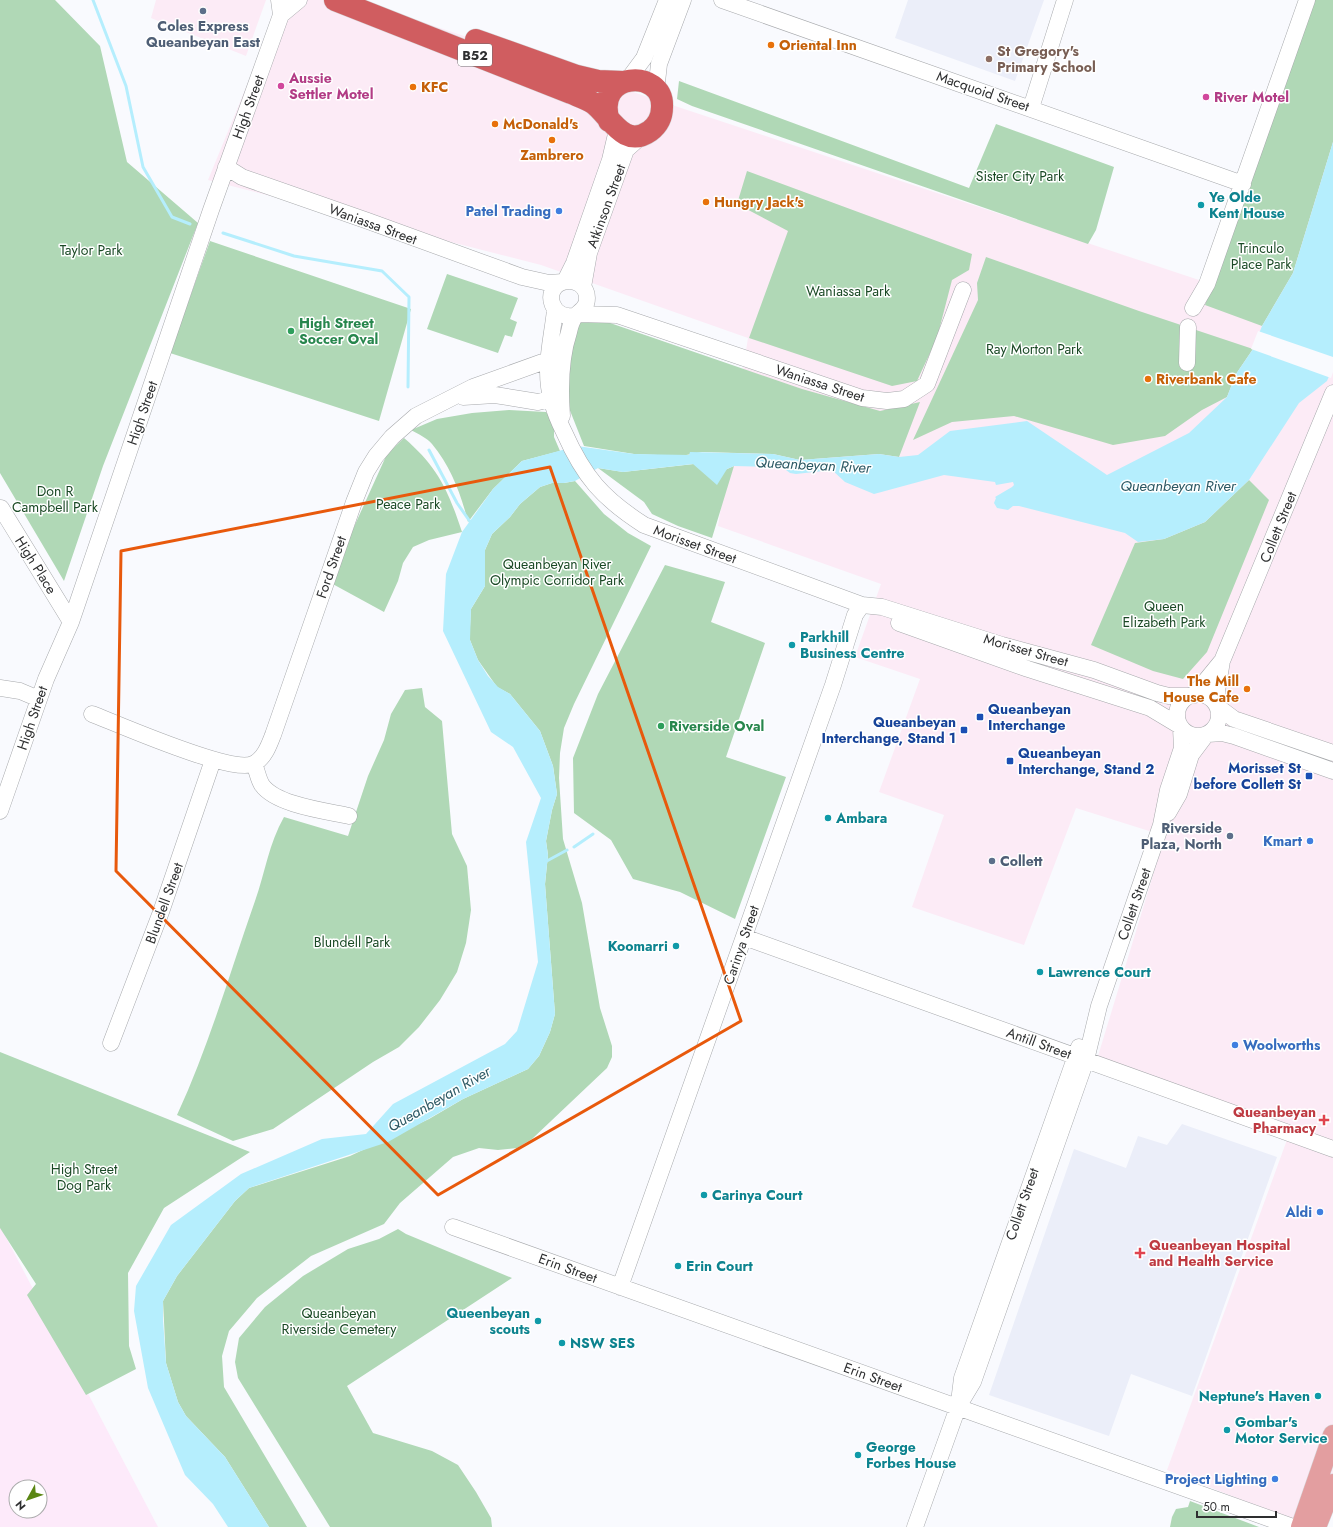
<svg xmlns="http://www.w3.org/2000/svg" width="1333" height="1527" viewBox="0 0 1333 1527" font-family="Jost,sans-serif">
	<style>
		.commercial { fill: #fcebf6 }
		.industrial { fill: #fdeafa; fill-rule: evenodd }
		.built { fill: #ebeef9 }
		.green { fill: #b0d8b6 }
		.water { fill: #b5eefd }
		.pier { fill: #f9fafe }
		.lines { fill: none; stroke-linecap: round; stroke-linejoin: round }
		.stream { stroke: #b5eefd; stroke-width: 3 }
		.minor-casing { stroke: #a7a9ac; stroke-width: 17 }
		.major-casing { stroke: #d5d5d6; stroke-width: 21 }
		.highway-casing { stroke: #d5d5d6; stroke-width: 23 }
		.minor { stroke: #fff; stroke-width: 16 }
		.major { stroke: #e39ea0; stroke-width: 20 }
		.highway { stroke: #d05d60; stroke-width: 22 }
		.marked { fill: none; stroke: #e8590c; stroke-width: 3; stroke-linejoin: round }
		.service-dot { fill: #5c6f8a; stroke: #fff; stroke-width: 1.5 }
		.food-dot { fill: #e8710a; stroke: #fff; stroke-width: 1.5 }
		.education-dot { fill: #8d6e63; stroke: #fff; stroke-width: 1.5 }
		.hotel-dot { fill: #d1479c; stroke: #fff; stroke-width: 1.5 }
		.culture-dot { fill: #0f9aa8; stroke: #fff; stroke-width: 1.5 }
		.shop-dot { fill: #3f7fe0; stroke: #fff; stroke-width: 1.5 }
		.leisure-dot { fill: #2e9e5b; stroke: #fff; stroke-width: 1.5 }
		.transit-dot { fill: #1a4fb4; stroke: #fff; stroke-width: 1.5 }
		.health-dot { fill: #e0444e; stroke: #fff; stroke-width: 1.5 }
		.labels { text-anchor: middle; stroke-width: 3; stroke-linejoin: round; paint-order: stroke }
		.shield { fill: #fff; stroke: #6d6d6e; stroke-width: 1 }
		.shield-label { font-size: 13px; font-weight: bold; fill: #2e2f30 }
		.service-label { font-size: 14px; font-weight: bold; fill: #4e5e75; stroke: #fff }
		.food-label { font-size: 14px; font-weight: bold; fill: #c56008; stroke: #fff; text-anchor: start }
		.education-label { font-size: 14px; font-weight: bold; fill: #785e54; stroke: #fff; text-anchor: start }
		.hotel-label { font-size: 14px; font-weight: bold; fill: #b23c85; stroke: #fff; text-anchor: start }
		.street-label { font-size: 14px; fill: #2e2f30; stroke: #fff }
		.park-label { font-size: 14px; fill: #1a4925; stroke: #fff }
		.culture-label { font-size: 14px; font-weight: bold; fill: #0d838f; stroke: #fff; text-anchor: start }
		.shop-label { font-size: 14px; font-weight: bold; fill: #366cbe; stroke: #fff; text-anchor: end }
		.leisure-label { font-size: 14px; font-weight: bold; fill: #27864d; stroke: #fff; text-anchor: start }
		.transit-label { font-size: 14px; font-weight: bold; fill: #164399; stroke: #fff; text-anchor: start }
		.health-label { font-size: 14px; font-weight: bold; fill: #be3a42; stroke: #fff; text-anchor: end }
		.water-label { font-size: 15px; font-style: italic; fill: #2c5964; stroke: #fff }
	</style>
	<rect width="100%" height="100%" fill="#f9fafe"/>
	<path class="commercial" d="M156,0H266L246,56L151,18Z
		M282,0H356L1205,282L1329,0L1333,2V1480L1309,1527L1167,1470L1292,1126L1098,1056L1165,836L1076,808L1024,945L912,907L944,815L879,792L920,679L855,657L881,584L718,526L748,338L541,265L208,180Z"/>
	<path class="industrial" d="M0,1226L158,1527H0ZM16,1487H40V1511H16Z"/>
	<path class="built" d="M908,0H1044L1015,81L895,38Z
		M1182,1124L1277,1157L1192,1396L1131,1374L1109,1436L989,1395L1074,1149L1126,1168L1138,1136L1167,1145Z"/>
	<path class="green" d="M0,0H55L100,46L127,162L198,223L103,466L64,581L0,473Z
		M1313,0H1333V142L1293,273L1262,326L1205,305Z
		M679,81L969,188L996,124L1114,167L1096,230L1088,244L692,106L677,99Z
		M747,171L972,254L969,270L952,280L937,338L917,381L892,386L749,338L788,231L737,204Z
		M210,241L411,309L379,421L170,353Z
		M986,257L1139,311L1253,349L1236,374L1227,397L1202,410L1165,436L1113,445L1014,416L952,422L913,440L978,300L977,283Z
		M447,274L518,298L510,319L517,322L512,337L505,335L498,353L427,329Z
		M584,314L802,389L880,411L920,402L899,457L879,454L800,460L773,454L702,452L681,456L634,454L584,446L569,408L568,369L575,334Z
		M509,410L546,412L554,423V437L560,451L522,461L493,489L468,522C461,494 451,467 432,444C427,438 418,434 411,430L437,419L472,413Z
		M404,438C438,467 448,490 462,532L429,540L413,547L403,563L398,581L384,612L329,582L387,454Z
		M694,464L709,477L734,466L712,538L678,526L652,514L644,502L598,468L623,472Z
		M1249,480L1269,500L1207,652L1183,679L1153,671L1091,645L1135,543L1164,539L1205,522Z
		M575,481L604,514L628,533L651,546L574,704L564,728L560,753L559,778L563,839L582,903L600,1008L612,1046V1057L607,1068L532,1139L517,1148L498,1150L479,1148L453,1157L400,1203L384,1224L311,1256L257,1298L229,1331L222,1356L224,1387L307,1527H269L225,1457L186,1416L178,1402L166,1363L163,1301L177,1276L235,1201L249,1188L350,1156L429,1119L463,1099L528,1069L539,1056L550,1032L555,1014L545,884L548,855L546,841L552,810L557,794L553,766L540,731L510,694L497,687L478,660L470,640V627L471,609L485,586V550L492,534L510,517L520,504L540,487L552,483H564Z
		M665,565L725,582L711,622L765,643L726,757L786,777L735,919L680,892L633,879L611,840L574,813L573,758L598,694Z
		M422,688L425,707L442,721L452,834L467,866L471,910L466,943L457,972L440,1000L419,1027L399,1047L373,1062L273,1129L233,1141L177,1115C209,1046 230,972 255,901C265,873 269,843 284,817L348,836L368,776L384,740L391,714L405,690Z
		M0,1052L250,1152L164,1208L128,1273L129,1346L136,1369L86,1395L27,1295L36,1284L0,1228Z
		M398,1229L406,1234L512,1278L347,1386L373,1433L432,1451L458,1465L476,1492L491,1518L492,1527H330L238,1378L235,1362L239,1338L265,1307L303,1276L348,1249L379,1239Z
		M1190,1501L1259,1527H1170L1172,1517L1176,1509L1188,1507Z"/>
	<path class="water" d="M1333,142V367L1327,381L1299,403L1249,480L1205,522L1164,539L1138,542L1125,533L1019,506H1013L1008,510L997,508L994,503L996,498L995,497L1012,487L1014,485L1013,482L996,485L995,482L944,475L874,494L845,482L832,470L796,474L790,473L782,467L734,466L727,469L717,485L693,464L623,472L598,468L575,481L564,483H552L540,487L520,504L510,517L492,534L485,550V586L471,609L470,640L478,660L488,676L498,687L510,694L540,731L553,766L557,794L552,810L546,841L548,855L545,884L555,1014L550,1032L539,1056L528,1069L463,1099L388,1142L249,1188L235,1201L177,1276L163,1301V1319L166,1363L178,1402L186,1416L225,1457L269,1527H228L213,1504L185,1475L148,1388L134,1311L136,1286L171,1225L241,1174L322,1139L366,1134L393,1104L505,1044L517,1031L538,962L526,842L541,798L513,747L491,732L443,631L446,574L462,532L493,489L522,461L577,446L634,454L689,455L690,452L773,454L800,460L879,454L899,457L918,455L950,431L1027,421L1107,475L1189,433L1227,397L1236,374L1253,349L1262,326L1293,273Z"/>
	<path class="pier" d="M1258,331L1333,357V372L1331,378L1251,349Z"/>
	<g class="lines">
		<path class="stream" d="M93,0L126,86L143,167L172,217L190,224
			M223,233L294,256L382,271L409,297L408,387
			M429,450L457,503L471,523
			M574,847L593,834
			M545,862L567,850"/>
		<defs>
			<path id="minor" d="M722,0L1243,184
				M281,15L299,0
				M627,81L644,58L667,0
				M656,91L659,64L683,0
				M1031,108L1065,0
				M226,167L242,177L368,221L522,277L549,283L563,282
				M565,281L574,263L610,160L617,130
				M583,287L589,253L626,150L645,133
				M1193,308L1207,284L1307,0
				M555,310C553,330 548,350 548,371C548,394 554,412 564,432C584,477 602,498 644,525L862,605L882,607L1002,645L1094,670L1157,693L1169,696H1190
				M579,314L617,315L862,398L887,401L904,399L927,384L963,290
				M1187,363L1188,327
				M463,397L495,395L538,402L550,399
				M562,416C560,389 560,359 569,332C570,327 573,319 576,315C582,310 587,307 587,298C587,286 575,278 563,282C541,289 552,323 577,315
				M1,508L71,622
				M899,623L1028,669L1150,708L1180,726
				M0,688L20,691L39,699
				M1177 715a21 21 0 1 1 42 0a21 21 0 1 1-42 0Z
				M1194,695L1221,662
				M1217,705V691L1222,661L1333,393
				M1218,707L1234,719L1333,753
				M92,714C118,724 235,776 255,763C265,757 269,745 273,735L354,502L366,472L376,456L392,437L416,416L473,387L548,360
				M1208,734L1222,733L1234,736L1333,771
				M254,764C257,770 258,779 262,785C276,805 326,811 349,816
				M0,811L46,679L71,622L211,210L281,15L279,0
				M1168,813L1179,794L1191,755L1206,735
				M744,937L1333,1149
				M111,1043L161,912L213,760
				M453,1227L1293,1527
				M620,1287L833,685L855,615L862,605
				M959,1402L962,1378L1079,1047
				M915,1527L958,1407L973,1382L1086,1060L1099,1006L1161,825L1168,790L1182,748L1181,728"/>
			<path id="major" d="M1301,1527L1333,1435
				M1316,1527L1333,1484"/>
			<path id="highway" d="M335,0L571,93C578,96 587,99 593,103C610,115 623,150 650,131C658,125 662,117 662,107C664,68 593,71 609,121
				M476,40L577,76L598,81L623,82"/>
		</defs>
		<use href="#minor" class="minor-casing"/>
		<use href="#major" class="major-casing"/>
		<use href="#highway" class="highway-casing"/>
		<use href="#minor" class="minor"/>
		<use href="#major" class="major"/>
		<use href="#highway" class="highway"/>
	</g>
	<path class="marked" d="M550,467L741,1021L438,1195L116,871L121,551Z"/>
	<g class="service-dot">
		<circle cx="203" cy="11" r="4"/>
		<circle cx="1230" cy="836" r="4"/>
		<circle cx="992" cy="861" r="4"/>
	</g>
	<g class="food-dot">
		<circle cx="771" cy="45" r="4"/>
		<circle cx="413" cy="87" r="4"/>
		<circle cx="495" cy="124" r="4"/>
		<circle cx="552" cy="140" r="4"/>
		<circle cx="706" cy="202" r="4"/>
		<circle cx="1148" cy="379" r="4"/>
		<circle cx="1247" cy="689" r="4"/>
	</g>
	<circle class="education-dot" cx="989" cy="59" r="4"/>
	<g class="hotel-dot">
		<circle cx="281" cy="86" r="4"/>
		<circle cx="1206" cy="97" r="4"/>
	</g>
	<g class="culture-dot">
		<circle cx="1201" cy="205" r="4"/>
		<circle cx="792" cy="645" r="4"/>
		<circle cx="828" cy="818" r="4"/>
		<circle cx="676" cy="946" r="4"/>
		<circle cx="1040" cy="972" r="4"/>
		<circle cx="704" cy="1195" r="4"/>
		<circle cx="678" cy="1266" r="4"/>
		<circle cx="538" cy="1321" r="4"/>
		<circle cx="562" cy="1343" r="4"/>
		<circle cx="1318" cy="1396" r="4"/>
		<circle cx="1227" cy="1430" r="4"/>
		<circle cx="858" cy="1455" r="4"/>
	</g>
	<g class="shop-dot">
		<circle cx="559" cy="211" r="4"/>
		<circle cx="1310" cy="841" r="4"/>
		<circle cx="1235" cy="1045" r="4"/>
		<circle cx="1320" cy="1212" r="4"/>
		<circle cx="1275" cy="1479" r="4"/>
	</g>
	<g class="leisure-dot">
		<circle cx="291" cy="331" r="4"/>
		<circle cx="661" cy="726" r="4"/>
	</g>
	<g class="transit-dot">
		<rect x="976" y="713" width="8" height="8" rx="2"/>
		<rect x="960" y="726" width="8" height="8" rx="2"/>
		<rect x="1006" y="757" width="8" height="8" rx="2"/>
		<rect x="1305" y="772" width="8" height="8" rx="2"/>
	</g>
	<g class="health-dot">
		<path d="M1322 1114h4v4h4v4h-4v4h-4v-4h-4v-4h4z"/>
		<path d="M1138 1247h4v4h4v4h-4v4h-4v-4h-4v-4h4z"/>
	</g>
	<g class="labels">
		<rect class="shield" x="458" y="44" width="34" height="22" rx="3"/>
		<g class="shield-label">
			<text x="475" y="60">B52</text>
		</g>
		<g class="service-label">
			<text x="203" y="31">Coles Express<tspan x="203" dy="16">Queanbeyan East</tspan></text>
			<text x="1222" y="833" text-anchor="end">Riverside<tspan x="1222" dy="16">Plaza, North</tspan></text>
			<text x="1000" y="866" text-anchor="start">Collett</text>
		</g>
		<g class="food-label">
			<text x="779" y="50">Oriental Inn</text>
			<text x="421" y="92">KFC</text>
			<text x="503" y="129">McDonald's</text>
			<text x="552" y="160" text-anchor="middle">Zambrero</text>
			<text x="714" y="207">Hungry Jack's</text>
			<text x="1156" y="384">Riverbank Cafe</text>
			<text x="1239" y="686" text-anchor="end">The Mill<tspan x="1239" dy="16">House Cafe</tspan></text>
		</g>
		<g class="education-label">
			<text x="997" y="56">St Gregory's<tspan x="997" dy="16">Primary School</tspan></text>
		</g>
		<g class="hotel-label">
			<text x="289" y="83">Aussie<tspan x="289" dy="16">Settler Motel</tspan></text>
			<text x="1214" y="102">River Motel</text>
		</g>
		<g class="street-label">
			<text transform="translate(983 91) rotate(19)" y="5">Macquoid Street</text>
			<text transform="translate(248 107) rotate(-70)" y="5">High Street</text>
			<text transform="translate(606 206) rotate(-70)" y="5">Atkinson Street</text>
			<text transform="translate(373 224) rotate(20)" y="5">Waniassa Street</text>
			<text transform="translate(820 383) rotate(18)" y="5">Waniassa Street</text>
			<text transform="translate(142 413) rotate(-71)" y="5">High Street</text>
			<text transform="translate(1278 527) rotate(-68)" y="5">Collett Street</text>
			<text transform="translate(695 544) rotate(20)" y="5">Morisset Street</text>
			<text transform="translate(36 565) rotate(58)" y="5">High Place</text>
			<text transform="translate(331 567) rotate(-71)" y="5">Ford Street</text>
			<text transform="translate(1026 650) rotate(16)" y="5">Morisset Street</text>
			<text transform="translate(32 718) rotate(-71)" y="5">High Street</text>
			<text transform="translate(164 903) rotate(-70)" y="5">Blundell Street</text>
			<text transform="translate(1134 904) rotate(-71)" y="5">Collett Street</text>
			<text transform="translate(741 945) rotate(-71)" y="5">Carinya Street</text>
			<text transform="translate(1039 1043) rotate(20)" y="5">Antill Street</text>
			<text transform="translate(1022 1204) rotate(-71)" y="5">Collett Street</text>
			<text transform="translate(568 1268) rotate(20)" y="5">Erin Street</text>
			<text transform="translate(873 1377) rotate(20)" y="5">Erin Street</text>
		</g>
		<g class="park-label">
			<text x="1020" y="181">Sister City Park</text>
			<text x="1261" y="253">Trinculo<tspan x="1261" dy="16">Place Park</tspan></text>
			<text x="91" y="255">Taylor Park</text>
			<text x="848" y="296">Waniassa Park</text>
			<text x="1034" y="354">Ray Morton Park</text>
			<text x="55" y="496">Don R<tspan x="55" dy="16">Campbell Park</tspan></text>
			<text x="408" y="509">Peace Park</text>
			<text x="557" y="569">Queanbeyan River<tspan x="557" dy="16">Olympic Corridor Park</tspan></text>
			<text x="1164" y="611">Queen<tspan x="1164" dy="16">Elizabeth Park</tspan></text>
			<text x="352" y="947">Blundell Park</text>
			<text x="84" y="1174">High Street<tspan x="84" dy="16">Dog Park</tspan></text>
			<text x="339" y="1318">Queanbeyan<tspan x="339" dy="16">Riverside Cemetery</tspan></text>
		</g>
		<g class="culture-label">
			<text x="1209" y="202">Ye Olde<tspan x="1209" dy="16">Kent House</tspan></text>
			<text x="800" y="642">Parkhill<tspan x="800" dy="16">Business Centre</tspan></text>
			<text x="836" y="823">Ambara</text>
			<text x="668" y="951" text-anchor="end">Koomarri</text>
			<text x="1048" y="977">Lawrence Court</text>
			<text x="712" y="1200">Carinya Court</text>
			<text x="686" y="1271">Erin Court</text>
			<text x="530" y="1318" text-anchor="end">Queenbeyan<tspan x="530" dy="16">scouts</tspan></text>
			<text x="570" y="1348">NSW SES</text>
			<text x="1310" y="1401" text-anchor="end">Neptune's Haven</text>
			<text x="1235" y="1427">Gombar's<tspan x="1235" dy="16">Motor Service</tspan></text>
			<text x="866" y="1452">George<tspan x="866" dy="16">Forbes House</tspan></text>
		</g>
		<g class="shop-label">
			<text x="551" y="216">Patel Trading</text>
			<text x="1302" y="846">Kmart</text>
			<text x="1243" y="1050" text-anchor="start">Woolworths</text>
			<text x="1312" y="1217">Aldi</text>
			<text x="1267" y="1484">Project Lighting</text>
		</g>
		<g class="leisure-label">
			<text x="299" y="328">High Street<tspan x="299" dy="16">Soccer Oval</tspan></text>
			<text x="669" y="731">Riverside Oval</text>
		</g>
		<g class="transit-label">
			<text x="988" y="714">Queanbeyan<tspan x="988" dy="16">Interchange</tspan></text>
			<text x="956" y="727" text-anchor="end">Queanbeyan<tspan x="956" dy="16">Interchange, Stand 1</tspan></text>
			<text x="1018" y="758">Queanbeyan<tspan x="1018" dy="16">Interchange, Stand 2</tspan></text>
			<text x="1301" y="773" text-anchor="end">Morisset St<tspan x="1301" dy="16">before Collett St</tspan></text>
		</g>
		<g class="health-label">
			<text x="1316" y="1117">Queanbeyan<tspan x="1316" dy="16">Pharmacy</tspan></text>
			<text x="1149" y="1250" text-anchor="start">Queanbeyan Hospital<tspan x="1149" dy="16">and Health Service</tspan></text>
		</g>
		<g class="water-label">
			<text transform="translate(813 465) rotate(3)" y="5">Queanbeyan River</text>
			<text x="1178" y="491">Queanbeyan River</text>
			<text transform="translate(439 1099) rotate(-30)" y="5">Queanbeyan River</text>
		</g>
	</g>
	<g transform="translate(28 1499) rotate(230)"><circle r="19" fill="#ffffff" stroke="#abacac"/>
	<path d="M0-3L7 15L0 10L-7 15Z" fill="#5a8613"/>
	<text y="-6" font-size="11" font-weight="bold" text-anchor="middle" fill="#2e2f30">N</text>
	</g>
	<path d="M1197 1511v6h79v-6" fill="none" stroke="#2e2f30" stroke-width="2"/>
	<text x="1203" y="1511" font-size="12" fill="#2e2f30" stroke="#ffffff" stroke-width="3" paint-order="stroke">50 m</text>
</svg>
